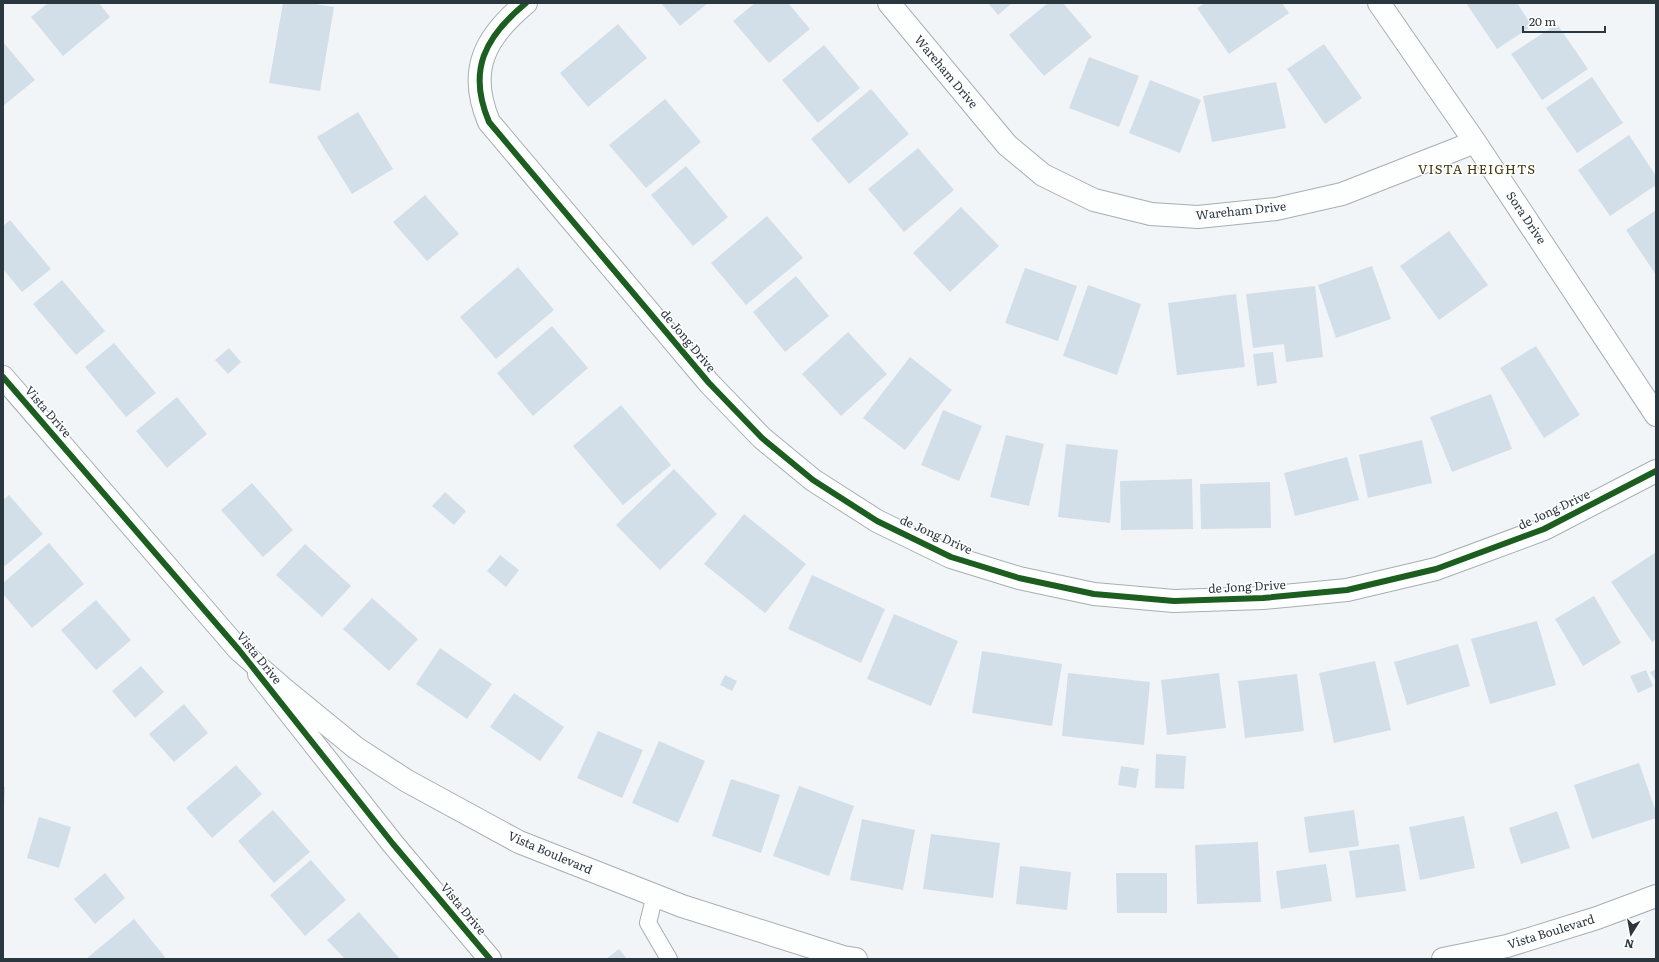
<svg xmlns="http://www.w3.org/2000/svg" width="1659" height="962" viewBox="0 0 1659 962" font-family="Literata,serif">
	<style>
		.building { fill: #d2dfe8 }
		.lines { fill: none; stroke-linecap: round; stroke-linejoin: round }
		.service-casing { stroke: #a7aeb2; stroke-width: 18 }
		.minor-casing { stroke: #a7aeb2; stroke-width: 24 }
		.tertiary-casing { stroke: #a7aeb2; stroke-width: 24 }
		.service { stroke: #fdfefe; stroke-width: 16 }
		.minor { stroke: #fdfefe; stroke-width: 22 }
		.tertiary { stroke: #fdfefe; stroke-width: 22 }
		.cycleway-casing { stroke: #fff; stroke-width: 8 }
		.cycleway { stroke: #1b5e20; stroke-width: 6 }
		.labels { text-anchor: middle; stroke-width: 3; stroke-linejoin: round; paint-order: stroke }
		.street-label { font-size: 12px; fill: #2a373e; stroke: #fff }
		.neighbourhood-label { font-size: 13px; letter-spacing: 1px; fill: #41390f; stroke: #fff }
	</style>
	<rect width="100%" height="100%" fill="#f2f5f8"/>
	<path class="building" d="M48,3H99L110,17L63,56L31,17Z
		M283,3H309L334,7L320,91L269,83Z
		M661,3H708L680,26Z
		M755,3H788L810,29L769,63L733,21Z
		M988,3H1012L998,15Z
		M1048,3H1063L1092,37L1044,76L1009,35Z
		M1205,3H1282L1289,13L1229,54L1197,8Z
		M1466,3H1517L1532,26L1497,49Z
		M618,24L647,58L588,107L560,73Z
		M1557,24L1588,69L1542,100L1511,54Z
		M3,42L35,80L3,106Z
		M1324,44L1362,98L1325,124L1287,69Z
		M824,45L860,88L818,123L782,80Z
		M1089,57L1139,76L1119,127L1069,108Z
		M1592,77L1623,123L1577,153L1546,108Z
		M1150,80L1201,100L1180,153L1129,133Z
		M1276,82L1286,128L1212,142L1203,96Z
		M871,89L909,134L849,184L811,139Z
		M665,99L701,142L646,188L609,145Z
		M358,112L393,169L352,194L317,137Z
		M1629,135L1656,176V185L1610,216L1578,170Z
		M918,148L954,190L904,232L868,189Z
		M686,166L728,217L693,246L651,195Z
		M425,195L459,234L427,261L393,222Z
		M961,207L999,246L950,292L913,253Z
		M1656,210V275L1626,230Z
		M767,216L803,258L746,305L711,263Z
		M10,220L51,269L22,292L3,269V226Z
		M1449,231L1488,285L1439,320L1400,266Z
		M1372,266L1391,319L1336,338L1318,285Z
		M518,267L554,310L496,359L460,317Z
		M1025,268L1077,286L1058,341L1005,323Z
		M796,276L829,316L785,352L753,312Z
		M62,280L105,331L76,355L33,304Z
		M1088,285L1141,304L1117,375L1063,356Z
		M1315,286L1323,357L1286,362L1284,344L1253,348L1246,294Z
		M1236,294L1245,367L1177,375L1168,303Z
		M552,326L588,368L533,416L497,373Z
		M848,332L887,374L841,416L802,374Z
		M114,343L156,393L126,417L85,367Z
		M1536,346L1580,415L1544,438L1500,368Z
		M229,348L241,362L228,374L215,360Z
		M1273,352L1277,383L1257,386L1253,354Z
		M910,357L952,390L905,450L863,418Z
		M1491,394L1512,449L1452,472L1430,417Z
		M177,397L207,434L167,468L136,431Z
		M621,405L671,465L623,505L573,446Z
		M943,410L982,426L959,481L921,465Z
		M1006,435L1044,444L1029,506L990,497Z
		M1422,440L1432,483L1368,498L1359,455Z
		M1066,444L1118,450L1110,523L1058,517Z
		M1347,457L1359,500L1295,516L1284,473Z
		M674,469L717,514L660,570L616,525Z
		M1192,479L1193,529L1121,530L1120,481Z
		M1270,482L1271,528L1201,529L1200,484Z
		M252,483L293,530L263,557L221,510Z
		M445,492L466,511L454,525L432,506Z
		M9,495L43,534L5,566L3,564V500Z
		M744,514L806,564L765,613L704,564Z
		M49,543L84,584L32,628L3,594V583Z
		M305,544L351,586L322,617L276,575Z
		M1656,552V639L1652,642L1611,582Z
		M500,555L519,570L506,587L487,571Z
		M812,575L885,609L861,663L788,629Z
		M1594,596L1621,643L1583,666L1555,619Z
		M372,598L418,639L389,671L343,629Z
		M96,600L131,640L96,670L61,630Z
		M894,614L958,641L931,706L867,679Z
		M1537,621L1556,685L1490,704L1471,639Z
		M1458,644L1470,686L1407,705L1394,662Z
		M440,648L492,684L467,719L416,684Z
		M982,651L1062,664L1052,726L972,713Z
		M1375,661L1391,730L1334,743L1319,673Z
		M141,666L164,692L135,718L112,691Z
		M1656,669V682L1650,672Z
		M1646,670L1653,686L1638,693L1630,676Z
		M1068,673L1150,682L1144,745L1062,736Z
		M1219,673L1226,728L1167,735L1161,680Z
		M1297,674L1304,731L1245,738L1238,681Z
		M725,675L737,681L732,691L720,685Z
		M514,693L564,727L540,761L490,727Z
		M184,704L208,733L174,762L149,734Z
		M598,731L643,750L622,798L577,778Z
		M659,741L705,761L678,823L632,803Z
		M1156,754L1186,756L1184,789L1155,788Z
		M1639,763L1656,812V818L1592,839L1574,785Z
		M236,765L262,794L212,838L186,808Z
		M1121,766L1139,769L1136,788L1118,785Z
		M731,779L780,795L761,853L712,836Z
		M799,786L854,806L829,876L773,856Z
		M3,787H5L4,809H3Z
		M273,810L310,852L274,883L238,841Z
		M1354,810L1359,846L1309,853L1304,817Z
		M1557,811L1570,848L1521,864L1509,828Z
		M1464,816L1475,868L1420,880L1409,827Z
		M39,817L71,827L59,868L27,858Z
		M862,819L915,830L903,890L850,880Z
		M931,834L1000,843L993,898L923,889Z
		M1258,842L1261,902L1197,904L1195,845Z
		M1399,844L1406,891L1356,898L1349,851Z
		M311,860L346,900L305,936L270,895Z
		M1326,864L1332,901L1281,909L1276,871Z
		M1020,866L1071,872L1067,910L1016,904Z
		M105,873L125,898L95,924L74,899Z
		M1116,873H1167V913H1117Z
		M359,912L399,958L398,959H345L327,940Z
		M134,919L165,957L162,959H86Z
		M619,949L627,959H606Z"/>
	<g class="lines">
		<defs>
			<path id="service" d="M655,895L648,923L669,959"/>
			<path id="minor" d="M526,3C485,37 467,70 489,122L709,383L762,438L813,480L877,521L951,557L1019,578L1094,594L1174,601L1263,598L1347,590L1436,569L1544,529L1656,471
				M889,3L1007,145L1043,175L1094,200L1151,214L1198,217L1276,209L1342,194L1475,142
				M1379,3L1475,142L1656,415
				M259,674L393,844L490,959"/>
			<path id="tertiary" d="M3,377L239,650L285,690L356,748L407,781L519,842L682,906L843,957L856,959
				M1443,959L1507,946L1597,918L1656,896"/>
		</defs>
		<use href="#service" class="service-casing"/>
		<use href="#minor" class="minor-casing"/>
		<use href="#tertiary" class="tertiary-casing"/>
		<use href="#service" class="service"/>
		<use href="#minor" class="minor"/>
		<use href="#tertiary" class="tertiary"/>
		<defs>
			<path id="cycleway" d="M526,3C485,37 467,70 489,122L709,383L762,438L813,480L877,521L951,557L1019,578L1094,594L1174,601L1263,598L1347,590L1436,569L1544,529L1656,471
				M3,377L239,650L393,844L490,959"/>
		</defs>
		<use href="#cycleway" class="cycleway-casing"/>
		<use href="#cycleway" class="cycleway"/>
	</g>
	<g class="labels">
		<g class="street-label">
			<text transform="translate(946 72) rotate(50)" y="4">Wareham Drive</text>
			<text transform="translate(1241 211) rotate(-6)" y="4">Wareham Drive</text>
			<text transform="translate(1526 218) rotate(56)" y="4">Sora Drive</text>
			<text transform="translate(688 341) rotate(50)" y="4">de Jong Drive</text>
			<text transform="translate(48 412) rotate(49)" y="4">Vista Drive</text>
			<text transform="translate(1554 510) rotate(-25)" y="4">de Jong Drive</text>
			<text transform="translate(936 535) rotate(24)" y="4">de Jong Drive</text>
			<text transform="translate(1247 587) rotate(-3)" y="4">de Jong Drive</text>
			<text transform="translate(259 658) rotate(51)" y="4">Vista Drive</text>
			<text transform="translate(550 853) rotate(23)" y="4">Vista Boulevard</text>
			<text transform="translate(463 909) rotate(50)" y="4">Vista Drive</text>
			<text transform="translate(1551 932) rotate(-17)" y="4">Vista Boulevard</text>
		</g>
		<g class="neighbourhood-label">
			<text x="1477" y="174">VISTA HEIGHTS</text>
		</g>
	</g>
	<rect width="1659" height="962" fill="none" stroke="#2a373e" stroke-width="8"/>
	<g transform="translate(1631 934) rotate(191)" stroke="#ffffff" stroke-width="3" paint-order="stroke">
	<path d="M0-3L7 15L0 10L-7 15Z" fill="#2a373e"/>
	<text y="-6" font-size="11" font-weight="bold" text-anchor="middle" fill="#2a373e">N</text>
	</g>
	<path d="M1523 26v6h82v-6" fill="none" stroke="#2a373e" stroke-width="2"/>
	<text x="1529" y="26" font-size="12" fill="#2a373e" stroke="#ffffff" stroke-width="3" paint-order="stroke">20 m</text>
</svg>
